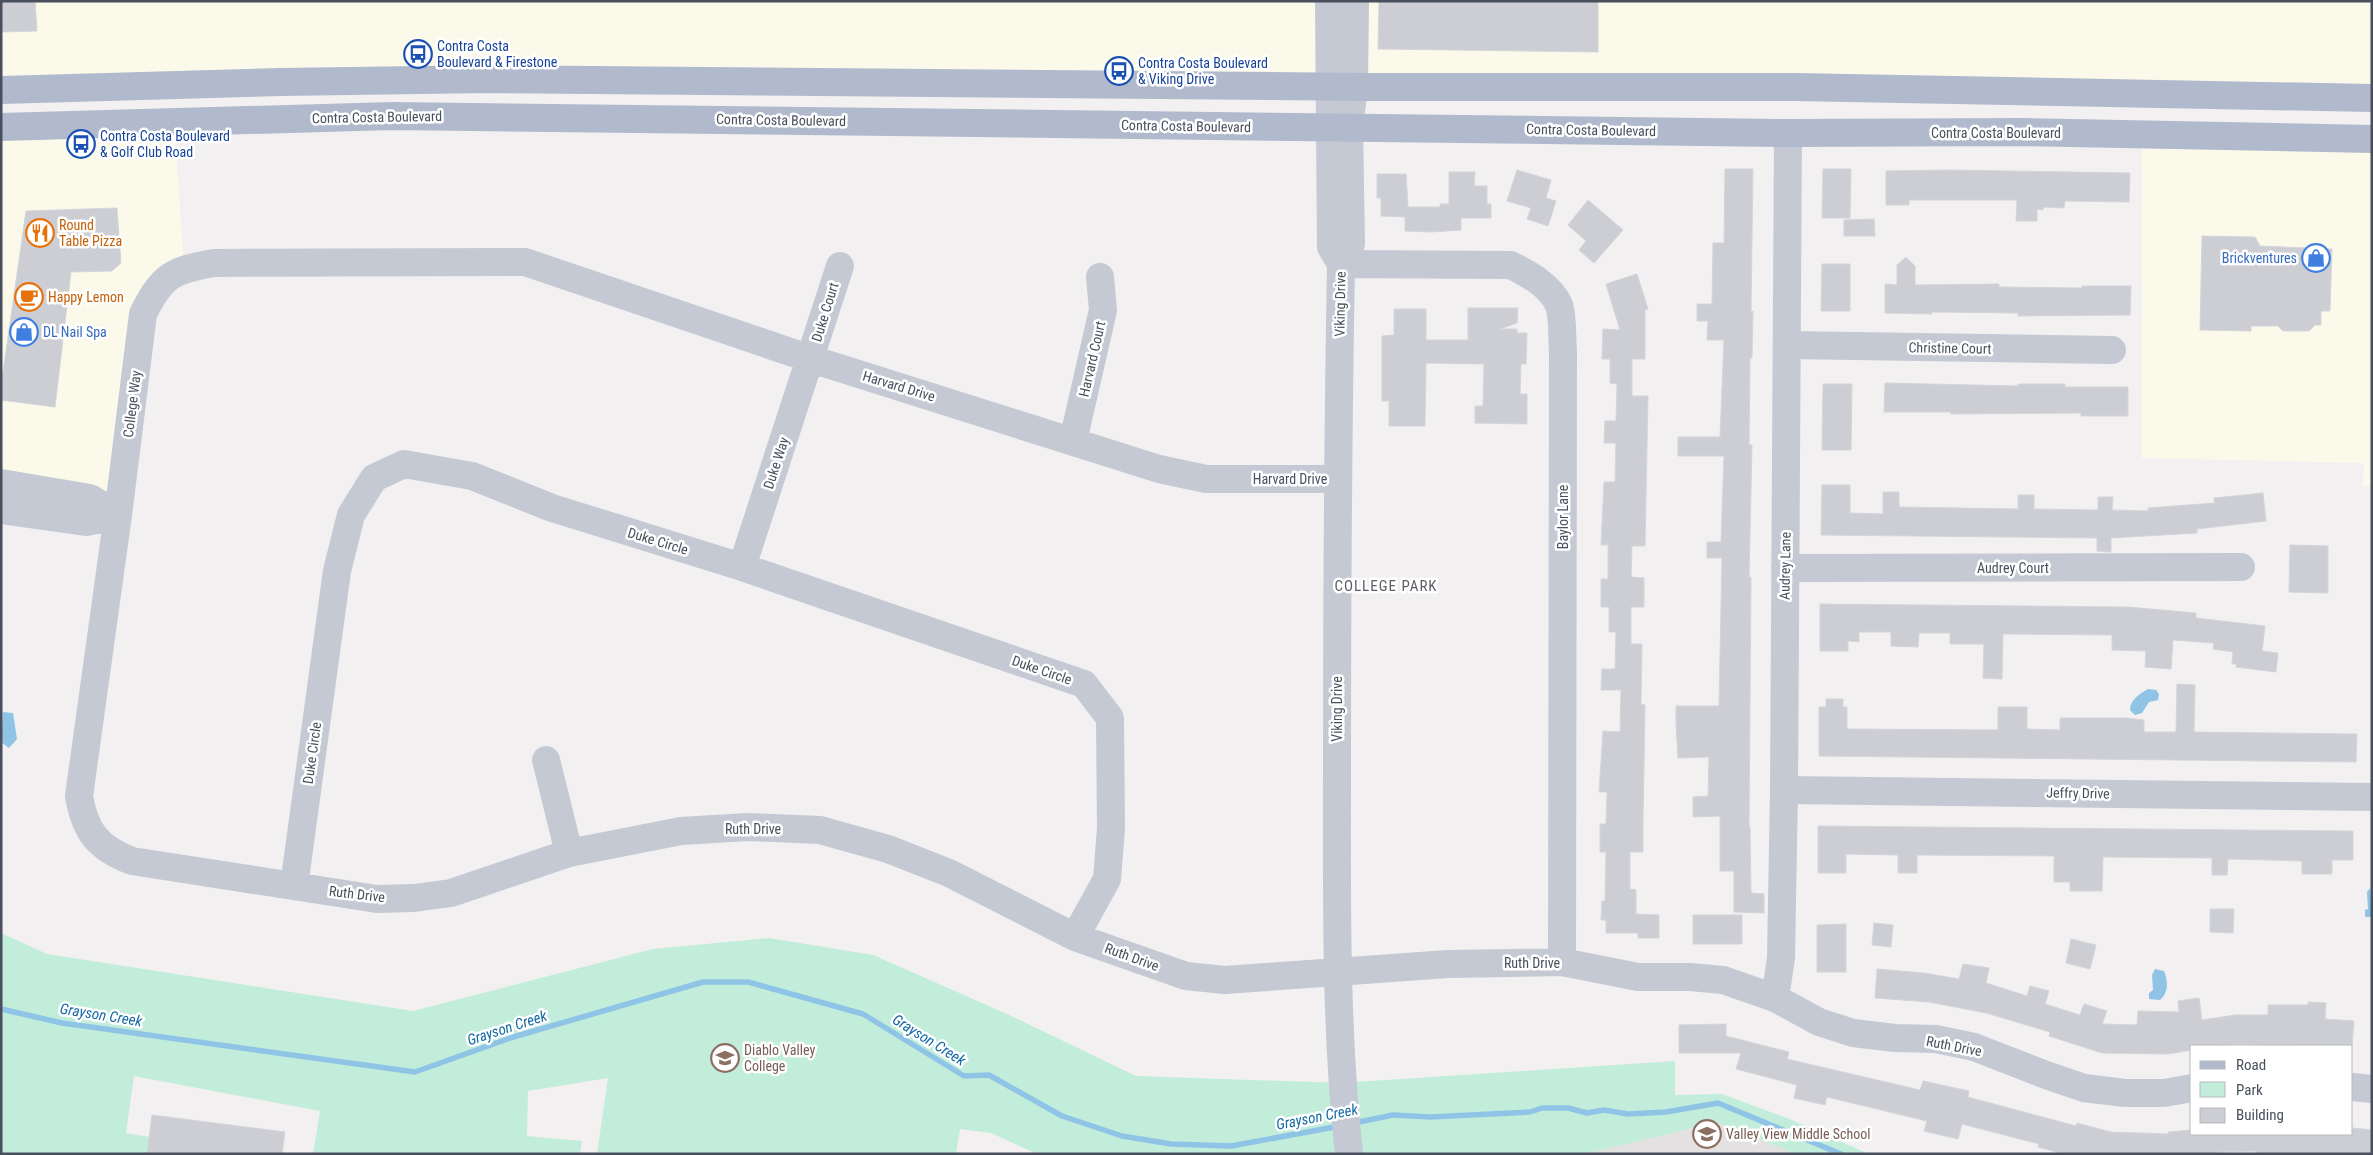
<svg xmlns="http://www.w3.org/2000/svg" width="2373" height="1155" viewBox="0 0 2373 1155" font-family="'Roboto Condensed',sans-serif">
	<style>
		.commercial { fill: #fbfaea }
		.education { fill: #e3e1e1 }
		.green { fill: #c1edda }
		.water { fill: #90c4e7 }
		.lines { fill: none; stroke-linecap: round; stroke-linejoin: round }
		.stream { stroke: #90c4e7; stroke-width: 5.5 }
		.building { fill: #cdced4; stroke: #d4d5db }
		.minor { stroke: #c4c9d4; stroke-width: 28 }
		.major { stroke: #b1b9cd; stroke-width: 28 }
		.labels { text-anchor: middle; stroke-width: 5; stroke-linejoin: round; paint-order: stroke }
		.transit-label { font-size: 14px; fill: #164399; stroke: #fff; text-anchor: start }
		.street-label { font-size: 14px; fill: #494f5c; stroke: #fff }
		.food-label { font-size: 14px; fill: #c56008; stroke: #fff; text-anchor: start }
		.shop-label { font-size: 14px; fill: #366cbe; stroke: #fff; text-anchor: end }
		.education-label { font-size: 14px; fill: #785e54; stroke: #fff; text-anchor: start }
		.neighbourhood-label { font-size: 15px; letter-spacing: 1px; fill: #5c5e64; stroke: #fff }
		.water-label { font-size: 15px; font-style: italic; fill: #1469a3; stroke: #fff }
	</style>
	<rect width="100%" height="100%" fill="#f2f0f0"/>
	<path class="commercial" d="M1,1H2372V98L1,90Z
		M174,121L184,268L153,293L118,515L1,483V127Z
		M2142,134L2372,140V486H2363L2364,463L2142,458Z"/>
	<path class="education" d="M1717,1122L1796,1154H1585Z"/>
	<path class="green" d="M1,933L47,954L413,1011L653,949L769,938L873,955L1007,1014L1136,1076L1341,1083L1675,1061V1095L1722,1094L1792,1120L1869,1154H1796L1717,1122L1585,1154H1037L991,1133L960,1129L956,1154H597L608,1078L528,1091L527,1136L582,1141L580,1154H313L320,1111L134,1076L126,1133L150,1137L147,1154H1Z"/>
	<path class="water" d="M2148,689L2156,690L2159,694L2158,700L2149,702L2142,713L2135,715L2130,710C2130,700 2139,694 2148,689Z
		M3,712L13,713L17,739L9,748L1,742Z
		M2370,888L2372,917H2365V910L2368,909L2367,892Z
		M2155,969L2164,971C2168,980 2169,993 2160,1000L2149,999V993L2153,990L2152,975Z"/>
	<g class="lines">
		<path class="stream" d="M1,1009L62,1023L415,1072L510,1038L703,982H748L863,1014L964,1076L989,1075L1062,1116L1122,1136L1171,1144L1231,1146L1340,1126
			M1354,1123L1393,1115L1430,1117L1530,1112L1542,1108H1568L1587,1113L1604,1110L1628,1114L1666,1112L1718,1103L1841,1154"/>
	</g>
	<path class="building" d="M1,1H35L37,31L1,32Z
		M1379,1H1598V52L1378,49Z
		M1725,169H1753L1751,311H1753L1752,358H1750L1749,445H1752L1749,577H1751L1749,827H1750L1751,893L1764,894V913L1734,912V871H1720V816L1693,817V797L1708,796L1709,757L1678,758L1676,725V706H1719L1722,558H1707V542H1721L1724,456H1678V437H1720L1724,340H1707L1708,321H1697V304H1712L1713,243H1724Z
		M1823,169H1851L1850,218H1822Z
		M1517,170L1551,180L1546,198L1556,201L1548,226L1527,219L1531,208L1507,201Z
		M1951,170L2130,173L2129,202L2065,201L2064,208L2043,207V210L2037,209V221H2016L2017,200H1909V205H1886V171Z
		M1449,172H1475L1474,186H1487V204H1491V218H1461V230L1431,232L1405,231V217L1381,216V198H1377V174H1406L1408,207H1440V204H1449Z
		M1588,200L1623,230L1594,263L1579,250L1586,241L1568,225Z
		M117,208L121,263L112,271L71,272L55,407L1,400V386L26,211Z
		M1874,219L1875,236H1844V220Z
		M2202,236L2255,237L2260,246L2332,249L2330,311H2321V325H2315L2309,331H2283L2278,326H2251V331L2200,330Z
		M1906,257L1915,266V285L1999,284V287L2082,288V286H2131L2130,315L2018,316V313L1932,312V314L1885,313V284L1897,285V265Z
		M1822,264H1850V311H1821Z
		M1637,274L1648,309L1645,310V359H1632V396H1648L1645,546H1632L1631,577L1644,578V607H1631V644H1642L1641,704L1645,705L1643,822V852H1630V889L1636,890V914L1659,915V938H1638V933H1606V920H1601L1602,901H1605L1606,852H1600V824H1606L1607,792H1599L1603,731L1620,732L1621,690H1601L1602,669H1615L1616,632H1609V607H1601V579H1608V545H1601L1604,482H1615L1616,443H1604L1605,421H1616L1617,384L1610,383V359H1602L1603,329L1620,330L1606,284Z
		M1468,308H1518L1517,323L1500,329H1517V333H1527L1526,364H1521L1520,394H1527V424L1475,423V406H1483L1484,364L1426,363L1425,426H1389V401H1382V336L1394,335V309H1426V340H1468Z
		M1885,383L2018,386V384H2065V387H2128V416H2081V413L1951,414V412H1884Z
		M1823,384H1852L1851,450H1822Z
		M1822,485H1850V513L1883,514V492H1899V507L2018,509V495H2034V509L2098,510V497H2113L2112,510L2148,511V508L2215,503L2214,498L2263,493L2266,521L2197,529V533L2111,538V552L2097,551V538L1821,535Z
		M2290,545L2328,546V593L2289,592Z
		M1820,604L2128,607L2196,613V618L2265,626L2262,651L2278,653L2276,672L2236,667V664H2232L2233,652L2213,649L2214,643L2173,640L2171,669L2145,667L2146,651L2112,650V635L2003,634L2002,679L1983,678L1984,644H1950V633H1919L1918,647L1891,646V632H1859V642L1848,641V651H1820Z
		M2177,684L2195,685L2194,732L2357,734L2356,762L1819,756V707H1826V699H1843V707H1847V729L1998,730V707H2027V729L2060,730V718H2126L2144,720V732H2176Z
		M1818,826L2353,831V860H2332V874H2302V861L2228,859L2227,875H2212V858L2103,857L2102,891H2070V882H2054V856L1917,855V873H1898V855L1846,854V873H1818Z
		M2210,909H2234L2233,933L2210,932Z
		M1693,915H1742V944H1693Z
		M1874,923L1893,925L1891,947L1872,945Z
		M1846,924V972H1817V925Z
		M2071,939L2096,945L2090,969L2066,963Z
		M1963,964L1989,968L1986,983L2027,996L2030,986L2049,991L2045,1004L2080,1015L2084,1004L2107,1011L2102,1024L2137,1025L2138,1011L2179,1012L2178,1001L2199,998L2202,1020L2235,1015H2268V1005H2308V1002L2326,1003L2325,1019L2354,1021L2352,1046L2237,1044L2192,1046V1050L2168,1054L2102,1053L2049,1036L2050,1032L1986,1013L1929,1002L1875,998L1877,969L1924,973L1959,979Z
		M1726,1024V1036L1789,1052L1787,1059L1920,1090L1923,1081L1969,1091L1968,1097L2076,1126L2077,1123L2111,1132L2168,1134V1132L2192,1130V1134H2352V1128L2372,1130V1154H2257V1151L2217,1152V1154H2064L2038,1147L2039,1144L1962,1124L1958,1139L1924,1131L1927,1121L1827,1097L1825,1105L1794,1098L1797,1085L1736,1069L1741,1053H1679V1025Z
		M152,1115L285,1132L282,1154H147Z"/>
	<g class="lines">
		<path class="minor" d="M1329,1L1331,247L1341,264
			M1341,264L1511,265C1528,274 1550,285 1559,305C1563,316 1562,340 1563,353L1562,962
			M1789,345L2112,350
			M1073,441L1103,310L1100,277
			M1337,479H1206L1159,469L811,359L525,262L214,263C173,270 162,275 143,314L118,515L79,796C85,832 98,848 132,861L377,899L414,898L451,893L569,853L681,831L748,827L820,830L888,849L949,873L1075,937L1186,976L1225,980L1448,964L1562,962L1638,977H1690L1723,980L1775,998L1819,1022L1853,1033L1895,1038L1936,1039L1974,1047L2046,1075L2084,1088L2125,1093H2164L2192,1088
			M1,483L90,498L118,515L86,522L1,510
			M742,567L840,266
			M1785,568L2241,567
			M546,760L569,853
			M1784,790L2372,797
			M294,886L337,571L351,515L374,478L404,464L472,476L552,508L742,567L1084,684L1110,718L1111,828L1107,879L1075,937
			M1775,998L1781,958L1784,790L1788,133
			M2352,1087L2372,1089
			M1349,1154C1335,1026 1337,898 1337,770C1337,601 1338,433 1341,264L1351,244L1349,127L1354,87L1355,1"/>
		<path class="major" d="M1,90L280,82L489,79L1369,87H1795L2372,98
			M1,127L393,116L1788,133L2023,132L2372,139"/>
	</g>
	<defs>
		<symbol id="bus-ring" viewBox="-11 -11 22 22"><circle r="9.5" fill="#fff" stroke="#1a4fb4" stroke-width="1.5"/><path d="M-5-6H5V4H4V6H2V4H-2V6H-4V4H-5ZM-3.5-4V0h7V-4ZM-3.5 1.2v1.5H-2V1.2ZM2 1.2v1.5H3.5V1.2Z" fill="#1a4fb4"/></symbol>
		<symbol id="restaurant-ring" viewBox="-11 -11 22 22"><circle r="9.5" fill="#fff" stroke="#e8710a" stroke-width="1.5"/><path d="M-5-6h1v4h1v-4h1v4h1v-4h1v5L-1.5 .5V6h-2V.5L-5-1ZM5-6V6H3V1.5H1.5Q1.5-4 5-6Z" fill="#e8710a"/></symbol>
		<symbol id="shop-ring" viewBox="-11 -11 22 22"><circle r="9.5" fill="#fff" stroke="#3f7fe0" stroke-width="1.5"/><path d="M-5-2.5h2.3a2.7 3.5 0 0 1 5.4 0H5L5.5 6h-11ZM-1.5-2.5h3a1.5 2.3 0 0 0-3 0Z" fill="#3f7fe0"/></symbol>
		<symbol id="cafe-ring" viewBox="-11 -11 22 22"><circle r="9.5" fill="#fff" stroke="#e8710a" stroke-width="1.5"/><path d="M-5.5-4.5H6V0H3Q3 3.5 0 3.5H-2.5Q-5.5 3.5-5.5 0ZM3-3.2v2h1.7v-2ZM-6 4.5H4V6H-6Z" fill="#e8710a"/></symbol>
		<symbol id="university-ring" viewBox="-11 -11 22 22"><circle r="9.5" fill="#fff" stroke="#8d6e63" stroke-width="1.5"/><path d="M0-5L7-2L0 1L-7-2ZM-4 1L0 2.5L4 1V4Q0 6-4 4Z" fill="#8d6e63"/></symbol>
		<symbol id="school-ring" viewBox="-11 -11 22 22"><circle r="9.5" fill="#fff" stroke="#8d6e63" stroke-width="1.5"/><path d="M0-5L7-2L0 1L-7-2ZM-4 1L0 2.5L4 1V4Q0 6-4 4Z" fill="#8d6e63"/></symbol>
	</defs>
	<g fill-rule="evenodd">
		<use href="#bus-ring" x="402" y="38" width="32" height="32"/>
		<use href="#bus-ring" x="1103" y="55" width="32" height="32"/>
		<use href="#bus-ring" x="65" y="128" width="32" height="32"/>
		<use href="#restaurant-ring" x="24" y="217" width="32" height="32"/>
		<use href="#shop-ring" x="2300" y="242" width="32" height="32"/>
		<use href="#cafe-ring" x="13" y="281" width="32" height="32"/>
		<use href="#shop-ring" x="8" y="316" width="32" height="32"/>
		<use href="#university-ring" x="709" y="1042" width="32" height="32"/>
		<use href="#school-ring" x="1691" y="1118" width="32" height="32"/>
	</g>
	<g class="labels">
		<g class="transit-label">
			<text x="437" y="51">Contra Costa<tspan x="437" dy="16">Boulevard &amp; Firestone</tspan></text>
			<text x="1138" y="68">Contra Costa Boulevard<tspan x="1138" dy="16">&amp; Viking Drive</tspan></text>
			<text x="100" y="141">Contra Costa Boulevard<tspan x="100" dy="16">&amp; Golf Club Road</tspan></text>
		</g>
		<g class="street-label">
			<text transform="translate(377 117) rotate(-1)" y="5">Contra Costa Boulevard</text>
			<text transform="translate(781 120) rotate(1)" y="5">Contra Costa Boulevard</text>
			<text transform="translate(1186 126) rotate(1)" y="5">Contra Costa Boulevard</text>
			<text transform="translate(1591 130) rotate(1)" y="5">Contra Costa Boulevard</text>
			<text x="1996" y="138">Contra Costa Boulevard</text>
			<text transform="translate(1340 304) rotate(-89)" y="5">Viking Drive</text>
			<text transform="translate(825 312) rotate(-73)" y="5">Duke Court</text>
			<text transform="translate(1950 348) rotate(1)" y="5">Christine Court</text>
			<text transform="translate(1092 359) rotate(-77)" y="5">Harvard Court</text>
			<text transform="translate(899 386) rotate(17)" y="5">Harvard Drive</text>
			<text transform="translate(132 404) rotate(-83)" y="5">College Way</text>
			<text transform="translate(776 463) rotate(-72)" y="5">Duke Way</text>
			<text x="1290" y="484">Harvard Drive</text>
			<text transform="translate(1563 517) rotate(-90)" y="5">Baylor Lane</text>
			<text transform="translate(658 541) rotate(17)" y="5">Duke Circle</text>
			<text transform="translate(1785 566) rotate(-89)" y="5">Audrey Lane</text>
			<text x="2013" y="573">Audrey Court</text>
			<text transform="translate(1042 670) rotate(19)" y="5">Duke Circle</text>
			<text transform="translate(1337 709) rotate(-90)" y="5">Viking Drive</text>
			<text transform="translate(312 753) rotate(-82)" y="5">Duke Circle</text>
			<text transform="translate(2078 793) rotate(1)" y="5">Jeffry Drive</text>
			<text x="753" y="834">Ruth Drive</text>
			<text transform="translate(357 894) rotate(7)" y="5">Ruth Drive</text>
			<text transform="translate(1132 957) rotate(20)" y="5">Ruth Drive</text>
			<text x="1532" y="968">Ruth Drive</text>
			<text transform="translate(1954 1046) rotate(11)" y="5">Ruth Drive</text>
		</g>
		<g class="food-label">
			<text x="59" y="230">Round<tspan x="59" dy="16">Table Pizza</tspan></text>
			<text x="48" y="302">Happy Lemon</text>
		</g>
		<g class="shop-label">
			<text x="2297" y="263">Brickventures</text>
			<text x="43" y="337" text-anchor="start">DL Nail Spa</text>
		</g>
		<g class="education-label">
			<text x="744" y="1055">Diablo Valley<tspan x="744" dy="16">College</tspan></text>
			<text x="1726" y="1139">Valley View Middle School</text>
		</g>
		<g class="neighbourhood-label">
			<text x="1386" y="591">COLLEGE PARK</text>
		</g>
		<g class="water-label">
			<text transform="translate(101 1015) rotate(9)" y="5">Grayson Creek</text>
			<text transform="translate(507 1028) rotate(-18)" y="5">Grayson Creek</text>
			<text transform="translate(929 1040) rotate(32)" y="5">Grayson Creek</text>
			<text transform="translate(1317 1117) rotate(-11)" y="5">Grayson Creek</text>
		</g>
	</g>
	<rect width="2373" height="1155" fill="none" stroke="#494f5c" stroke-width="5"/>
	<rect x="2190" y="1045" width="162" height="90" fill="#ffffff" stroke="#b6b9be"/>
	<rect x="2200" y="1061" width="25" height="8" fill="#b1b9cd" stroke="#b6b9be"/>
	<text x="2236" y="1070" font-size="15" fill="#494f5c">Road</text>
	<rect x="2200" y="1082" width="25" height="15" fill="#c1edda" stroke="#b6b9be"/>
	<text x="2236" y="1095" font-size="15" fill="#494f5c">Park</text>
	<rect x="2200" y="1108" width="25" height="15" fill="#cdced4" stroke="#b6b9be"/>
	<text x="2236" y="1120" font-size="15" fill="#494f5c">Building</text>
</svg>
